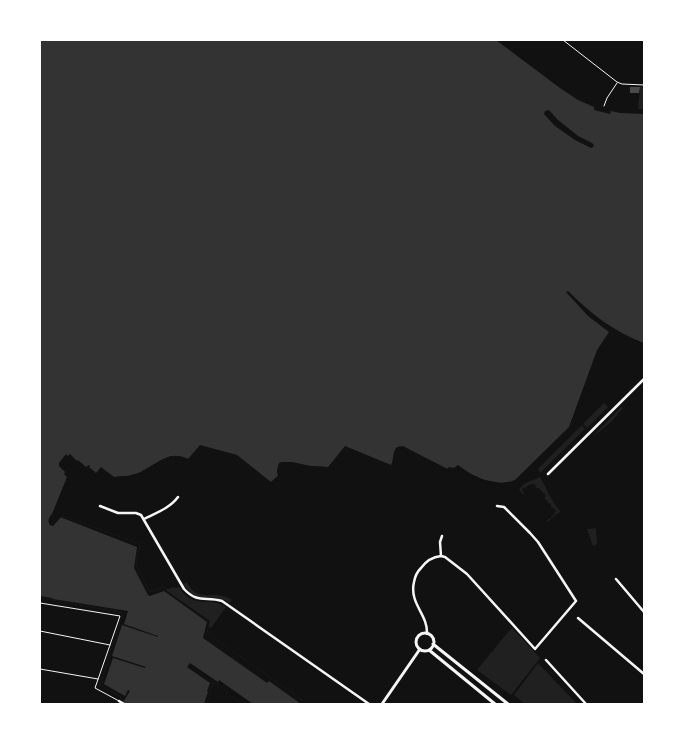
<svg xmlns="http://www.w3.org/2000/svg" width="684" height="744" viewBox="0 0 684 744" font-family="Barlow,sans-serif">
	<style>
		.green { fill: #202020 }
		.water { fill: #333 }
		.pier { fill: #111 }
		.building { fill: #4a4a4a }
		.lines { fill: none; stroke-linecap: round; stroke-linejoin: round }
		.service { stroke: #f5f5f5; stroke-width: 1 }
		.minor { stroke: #f5f5f5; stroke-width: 2.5 }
		.tertiary { stroke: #f5f5f5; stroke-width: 3 }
	</style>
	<rect width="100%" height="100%" fill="#111"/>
	<path class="green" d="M640,87H644V109H638Z
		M604,403L608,407L587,428L583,424Z
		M621,407L623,408L611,422L595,435H594Z
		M582,425L585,429L540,473L538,469Z
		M540,477C546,488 552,502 561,512L556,514L548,522L547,520L551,518L556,511L555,509L551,507V504L547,502L548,501L545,499V494L542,492L539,488H536L535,484L528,485L526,487L527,489L524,487L523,488L522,490L524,493L523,495L519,489L524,484Z
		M596,528L597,544L593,546L587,529Z
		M187,582C198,605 214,588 232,600L229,603C212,591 197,606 183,584Z
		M174,587L176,588L179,587C194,611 207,595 226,607L211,628L208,626L210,621L165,590Z
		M512,628L540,658L511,695L477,670L504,637Z
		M538,663L577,704H525L514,695Z"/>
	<path class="water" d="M40,40H496L560,88L578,100L594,107V110L610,114L611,111L620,113L644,114V343C614,332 590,313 568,291L566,292L588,316L609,332L597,350L569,427L515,480C495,488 475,477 458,466L454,468L447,469L403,446L397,447C392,452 394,460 391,465L345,446L328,467L310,466L291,462L279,463L277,471L278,476L271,482L237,455L200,445L188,459C168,449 158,465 141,472C133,476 123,476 114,477L101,467L96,473L89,467L90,466L89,465L86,467L78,460L77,461L70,454L68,456L66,454L59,463V466L65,472L64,474L67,477L52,514C49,517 47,521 50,525L53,526L62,516L140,544L136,564L150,592L164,587L167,589L166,590L210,621L207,633L308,704H242L213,682L207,704H119L123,699L120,698L121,697L100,685L123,613L40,598Z"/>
	<path class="pier" d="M549,110L558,120L578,136L592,143L594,145L593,147L591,148L575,140L555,126L544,114L545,111Z
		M171,456H179L188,459L187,461L178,458L171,459L163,462L140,475L117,480L114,477L129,476L139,473L161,460Z
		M426,458L447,469L449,467L454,468L458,465L472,475L485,480L500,483L499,486L484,482L471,477L458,468L454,471L450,470L446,471L425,461Z
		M282,462H291L310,466L328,467L326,469H309L290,465H280V477L273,483L271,482L278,476L277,471L279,463Z
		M62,516L140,544L136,564L150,592L164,587L167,589L166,590L210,621L207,633L308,704H301L269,681L267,683L203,638L207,622L164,591L150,596L148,595L134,568L137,547L60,517Z
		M40,596L52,598L53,599L128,611L124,624L158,636V637L122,625L112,656L146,667L145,668L113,658L104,684L125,696L128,690L130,691L122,704H119L123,699L120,698L121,697L100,685L123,613L40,598Z
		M190,663L218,682L219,680L253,704H242L213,682L207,704H204L208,692L207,691L210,683L187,667Z"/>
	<path class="building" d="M630,87H640L639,93H630Z"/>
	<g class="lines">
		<path class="service" d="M563,40L617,82L622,84L644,85
			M604,106L607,98L617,83
			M40,603L120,616L95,688L119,701
			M40,631L110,645
			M40,669L98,679"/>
		<path class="minor" d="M548,474L644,379
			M100,506L118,513H136L141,515L184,589C198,604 206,596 222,601L369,704
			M144,519C156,513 170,508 178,497
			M441,556L445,557L467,574L535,649L576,601L538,542L530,533L504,507L497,506
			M441,556L440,542L442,536
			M616,579L644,612
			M578,618L644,674
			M427,634C428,614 409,604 414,582C415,576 417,572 421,568C426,561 432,557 441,556
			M546,660L586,704
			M119,701L124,704"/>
		<path class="tertiary" d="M416 642a9 9 0 1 1 18 0a9 9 0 1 1-18 0Z
			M433,644L508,704
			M429,650L495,704
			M382,704L420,649"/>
	</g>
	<rect width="684" height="744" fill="none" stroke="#ffffff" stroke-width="82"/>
</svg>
